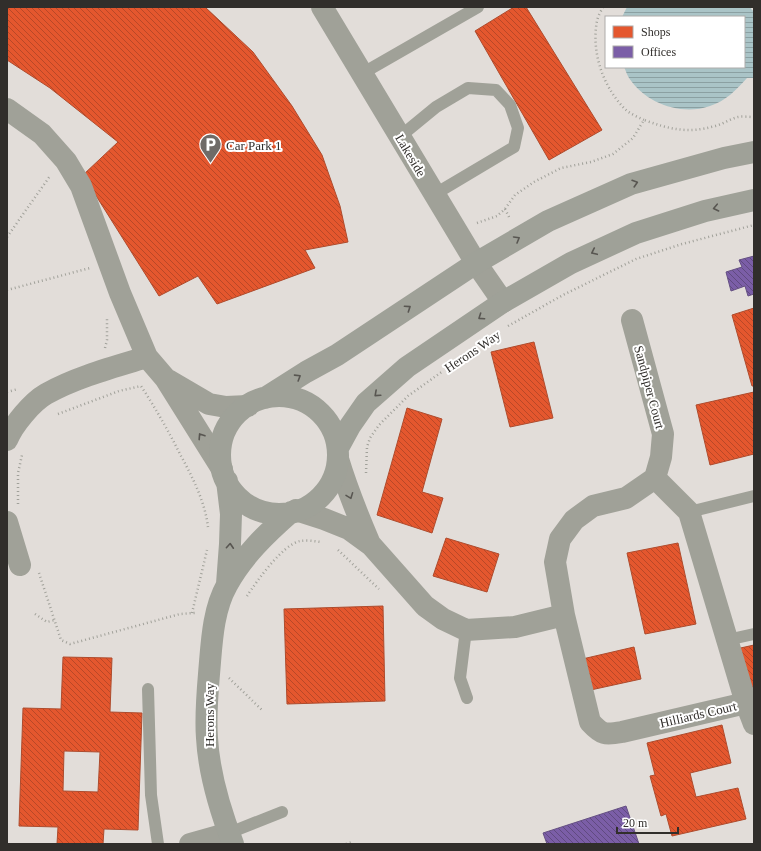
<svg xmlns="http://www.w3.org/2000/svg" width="761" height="851" viewBox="0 0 761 851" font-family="'Times New Roman',serif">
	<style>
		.water { fill: url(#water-rules) }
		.shops { fill: url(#shops-back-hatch); stroke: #ae4b2d; fill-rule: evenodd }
		.offices { fill: url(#offices-back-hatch); stroke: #655082 }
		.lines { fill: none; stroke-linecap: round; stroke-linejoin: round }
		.path { stroke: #a1a19a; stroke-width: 2.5; stroke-dasharray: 1 3; stroke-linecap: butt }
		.lane { stroke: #a0a198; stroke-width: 12 }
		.street { stroke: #a0a198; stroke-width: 22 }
		.secondary { stroke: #9fa198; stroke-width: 22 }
		.oneway { stroke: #585651 }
		.labels { text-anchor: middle; stroke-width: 4; stroke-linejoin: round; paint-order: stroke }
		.poi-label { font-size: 13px; fill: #312e2b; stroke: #fff; text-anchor: start }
		.street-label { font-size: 13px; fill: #312e2b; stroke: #fff }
	</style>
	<defs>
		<pattern id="water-rules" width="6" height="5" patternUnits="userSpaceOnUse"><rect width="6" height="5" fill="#aac4c7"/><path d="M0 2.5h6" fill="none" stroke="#8ba0a2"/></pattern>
		<pattern id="shops-back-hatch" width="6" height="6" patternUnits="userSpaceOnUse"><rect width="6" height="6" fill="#e4572e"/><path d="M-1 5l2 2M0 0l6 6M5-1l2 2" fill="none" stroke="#b94827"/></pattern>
		<pattern id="offices-back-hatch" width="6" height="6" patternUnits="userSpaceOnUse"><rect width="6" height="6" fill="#7b5ea7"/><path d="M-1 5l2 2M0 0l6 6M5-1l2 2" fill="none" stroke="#604a80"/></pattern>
	</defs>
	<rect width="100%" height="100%" fill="#e2ddd9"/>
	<path class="water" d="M627,7H750L752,10L754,11V78H747C736,90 726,101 710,106C682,116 646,104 629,78C627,75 626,71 624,67H744V17H622Z"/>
	<path class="shops" d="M7,7H205L253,52L292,106L322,155L340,206L348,242L305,250L315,268L217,304L198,276L159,296L83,175L118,142L50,88L7,60Z
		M514,7H526L602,130L549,160L475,31Z
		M754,308V386H752L732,315Z
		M534,342L553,418L510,427L491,352Z
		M754,392V454L710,465L696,405Z
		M407,408L442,419L422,492L443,498L432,533L377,515Z
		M446,538L499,554L487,592L433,576Z
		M678,543L696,624L645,634L627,553Z
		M383,606L385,701L287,704L284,609Z
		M754,645V693L736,649Z
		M634,647L641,679L586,691L578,660Z
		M63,657L112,658L110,712L142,713L138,830L104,829L103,844H57L58,827L19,826L23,708L61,709ZM64,751L100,752L98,792L63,791Z
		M722,725L731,763L690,773L696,797L738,788L746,819L672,836L666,814L661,816L650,776L655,775L647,743Z"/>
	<path class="offices" d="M754,256V294L748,296L745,286L731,291L726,272L742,267L739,260Z
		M626,806L639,844H547L543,833Z"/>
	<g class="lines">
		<path class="path" d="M603,7C601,11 598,16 597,21C591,52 603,87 625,109C630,114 638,117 644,120
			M505,209L510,219
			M477,223L497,216L505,209L515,195L534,182L561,168L591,162L613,154L633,138L644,120C669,129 688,134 715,126C723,124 730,119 738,117C743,116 749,117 754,117
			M7,237L50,176
			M7,290L90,268
			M508,326L563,295L636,259L682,244L754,225
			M105,348L107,340V319
			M7,392L18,389
			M58,414L119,391L141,386C156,409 169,432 181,456C193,478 205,502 208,527
			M366,473L367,447L370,438L379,425L408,396L443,371
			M18,504V473L22,455
			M338,550L379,589
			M39,573L61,640L70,644L180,614L195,613
			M247,596C257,581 282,545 300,541C306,540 314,541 321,542
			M192,613L207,550
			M35,614L47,622L55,620
			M229,678L262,710
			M346,844L352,842L353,844"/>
		<path class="lane" d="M364,76L370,69L478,7
			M401,138L408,130L436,107L468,88L496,90L510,105L518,128L514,147L435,194
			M689,512L754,496
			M466,630L460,678L467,698
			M727,640L754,634
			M148,689L151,795L158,844
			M229,833L282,812"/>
		<path class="street" d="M322,7L476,263L503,302
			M7,109L42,134L66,161L81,186L120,293L147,357L165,378L222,469
			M632,320L663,434L661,457L655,478
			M168,380L209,404L226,407L248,406
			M7,440C13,425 32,402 46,394C76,377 114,367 147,357
			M338,459C347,489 358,516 370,544
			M296,510L324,519L349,529L371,545L425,606L443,619L466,630L515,627L564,615L555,562L560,539L574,520L593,506L626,498L655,478
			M7,522L20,565
			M564,615L590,722C602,735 605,735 622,732L746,703L689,512L655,478
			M746,703L754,724
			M190,844L229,833"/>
		<path class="secondary" d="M220 455a59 59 0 1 1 118 0a59 59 0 1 1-118 0Z
			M265,398L306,372L337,355L476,263L548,221L631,184L724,158L754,152
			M338,448L350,426L366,403L407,367L503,302L571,263L636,233L705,211L754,200
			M227,584L230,544L231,514L227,481
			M233,844C220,810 209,775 207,738C205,713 208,687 210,662C212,637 214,608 227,585C242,557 267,533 291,512"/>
	</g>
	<defs><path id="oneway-chevron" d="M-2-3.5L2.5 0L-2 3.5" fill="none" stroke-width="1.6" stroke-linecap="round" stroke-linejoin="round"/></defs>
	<g class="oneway">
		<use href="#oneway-chevron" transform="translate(635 183) rotate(-17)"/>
		<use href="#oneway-chevron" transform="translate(716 208) rotate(168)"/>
		<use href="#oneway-chevron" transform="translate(517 239) rotate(-30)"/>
		<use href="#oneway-chevron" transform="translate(594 252) rotate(155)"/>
		<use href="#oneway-chevron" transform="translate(408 308) rotate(-34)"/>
		<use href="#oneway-chevron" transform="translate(481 317) rotate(146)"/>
		<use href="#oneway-chevron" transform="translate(298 377) rotate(-32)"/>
		<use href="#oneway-chevron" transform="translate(377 394) rotate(138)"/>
		<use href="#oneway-chevron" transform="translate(201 436) rotate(-123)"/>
		<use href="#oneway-chevron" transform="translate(350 496) rotate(69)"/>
		<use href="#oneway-chevron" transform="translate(230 546) rotate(-86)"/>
	</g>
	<defs>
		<symbol id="parking-pin" viewBox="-11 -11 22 30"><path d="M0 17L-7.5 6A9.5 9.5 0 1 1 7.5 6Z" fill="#6f6b68" stroke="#fff"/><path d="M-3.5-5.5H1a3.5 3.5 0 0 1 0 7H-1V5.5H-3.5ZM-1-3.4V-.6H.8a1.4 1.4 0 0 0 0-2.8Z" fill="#fff"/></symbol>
	</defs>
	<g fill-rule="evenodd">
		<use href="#parking-pin" x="198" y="132" width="25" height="34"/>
	</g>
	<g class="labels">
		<g class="poi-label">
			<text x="226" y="150">Car Park 1</text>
		</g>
		<g class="street-label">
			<text transform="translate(411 155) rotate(59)" y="5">Lakeside</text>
			<text transform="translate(472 351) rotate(-34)" y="5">Herons Way</text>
			<text transform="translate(650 387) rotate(75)" y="5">Sandpiper Court</text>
			<text transform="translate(698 714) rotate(-13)" y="5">Hilliards Court</text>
			<text transform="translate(209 715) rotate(-90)" y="5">Herons Way</text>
		</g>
	</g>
	<rect width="761" height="851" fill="none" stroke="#312e2b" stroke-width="16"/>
	<rect x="605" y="16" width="140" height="52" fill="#ffffff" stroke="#adabaa"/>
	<rect x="613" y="26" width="20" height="12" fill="#e4572e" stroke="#adabaa"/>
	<text x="641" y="36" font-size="12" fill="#312e2b">Shops</text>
	<rect x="613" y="46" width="20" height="12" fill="#7b5ea7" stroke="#adabaa"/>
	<text x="641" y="56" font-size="12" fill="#312e2b">Offices</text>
	<path d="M617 827v6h61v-6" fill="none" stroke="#312e2b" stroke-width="2"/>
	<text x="623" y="827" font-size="12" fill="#312e2b" stroke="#ffffff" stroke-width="3" paint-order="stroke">20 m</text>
</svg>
